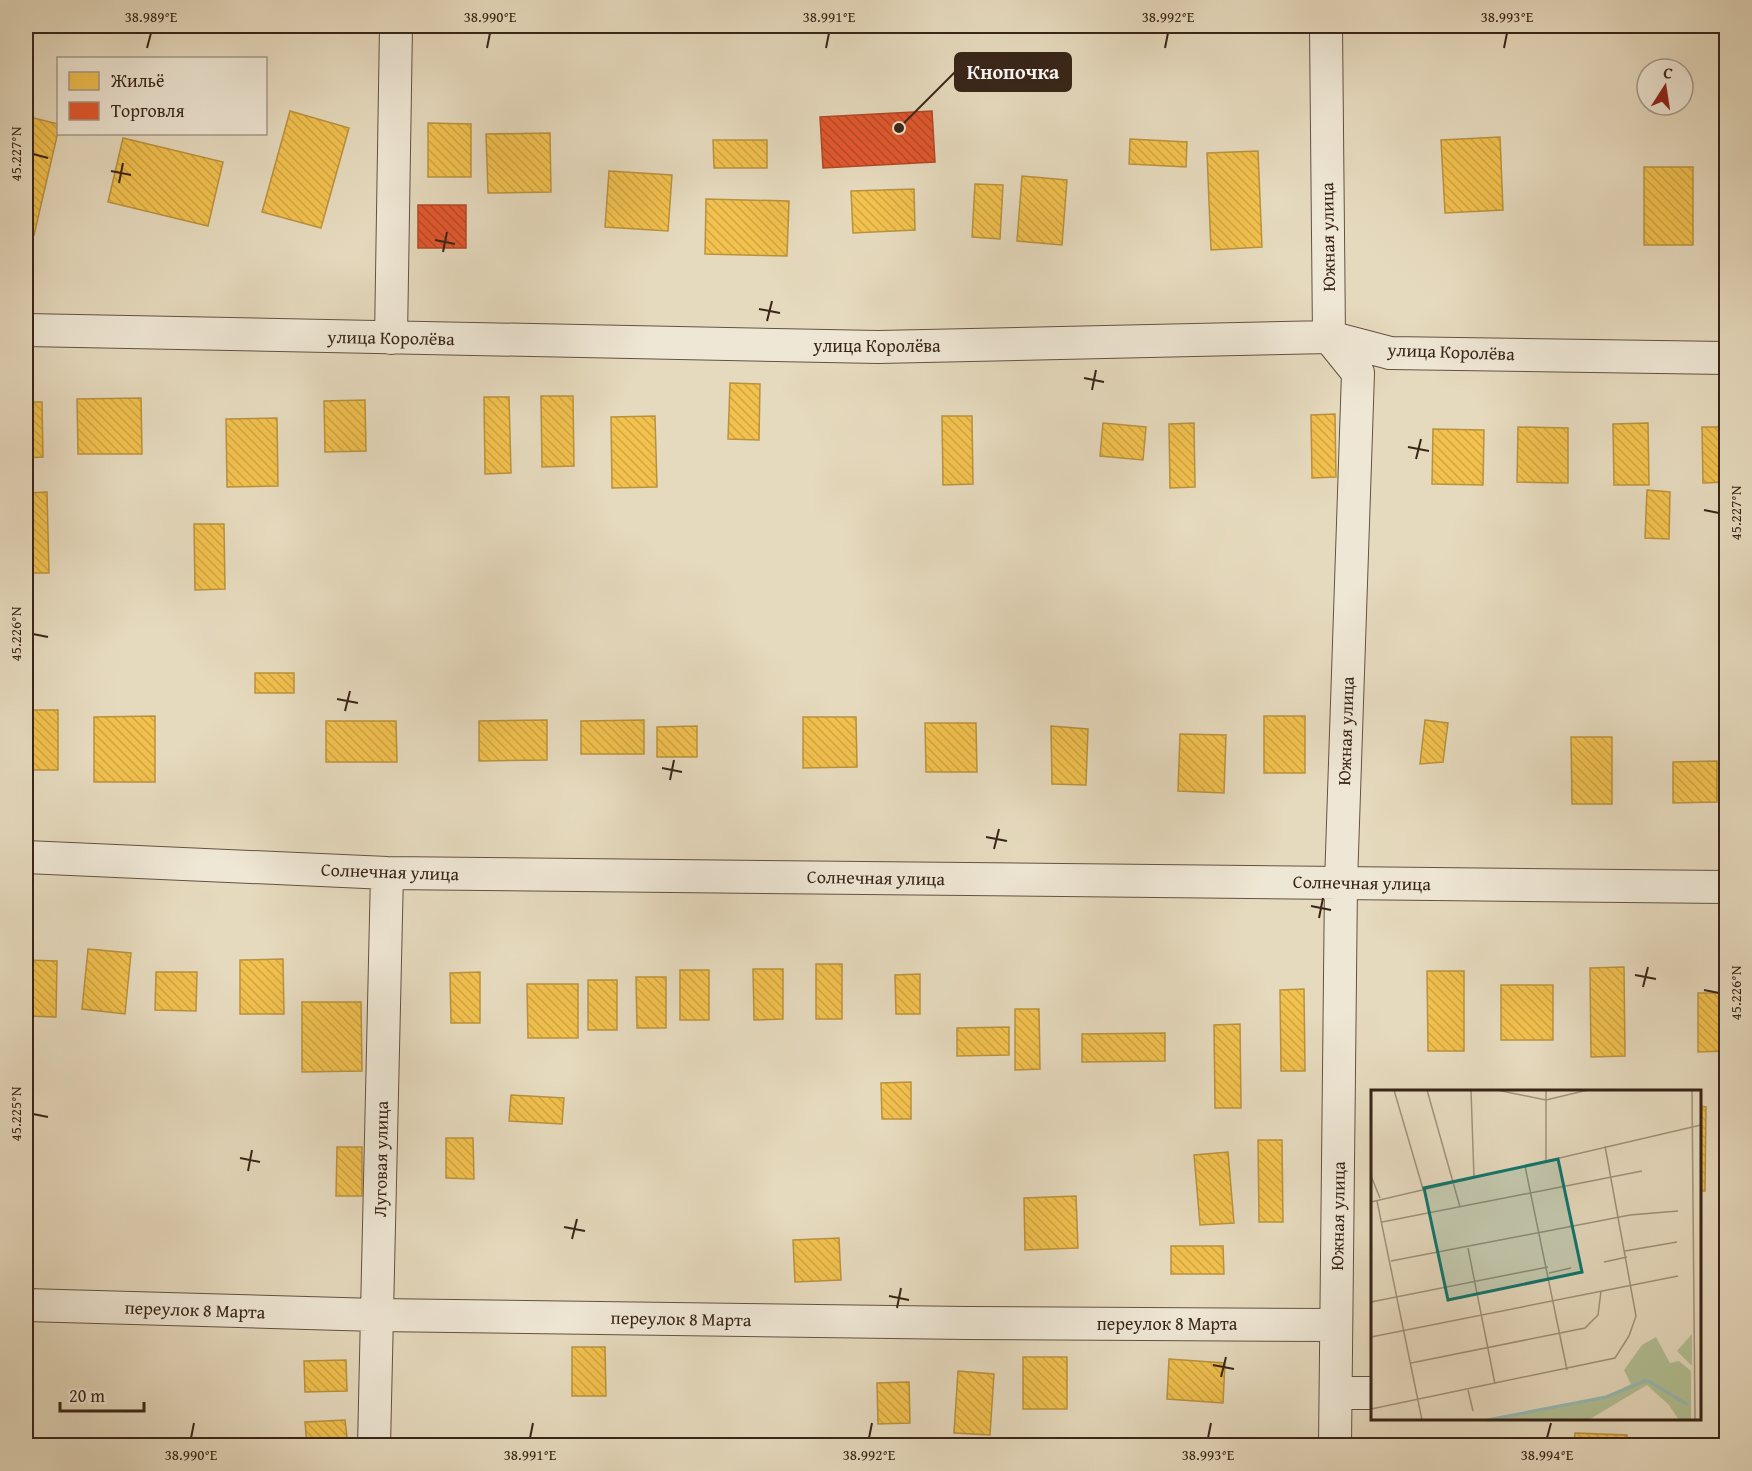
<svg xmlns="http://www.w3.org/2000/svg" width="1752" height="1471" viewBox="0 0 1752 1471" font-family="'Gentium Book Plus',serif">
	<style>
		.homes { fill: url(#homes-back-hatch); stroke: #ba923e; stroke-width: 1.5 }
		.shops { fill: url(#shops-back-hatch); stroke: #b04827; stroke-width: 1.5 }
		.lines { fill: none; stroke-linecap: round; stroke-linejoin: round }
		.minor-casing { stroke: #645242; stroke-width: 34 }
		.minor { stroke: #efe7d5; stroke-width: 32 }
		.ticks { fill: none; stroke: #382518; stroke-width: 2 }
		.labels { text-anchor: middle; stroke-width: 6; stroke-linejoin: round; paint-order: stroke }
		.street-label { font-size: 18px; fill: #382518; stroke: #efe7d5 }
		.inset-river { fill: none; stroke: #96bab5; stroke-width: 3 }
		.inset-road { fill: none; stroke: #a0927c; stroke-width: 1.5 }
		.view { fill: #0f766e; fill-opacity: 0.15; stroke: #0f766e; stroke-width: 3 }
		.inset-edge { fill: none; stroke: #382518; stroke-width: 3 }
		.leader { fill: none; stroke: #382518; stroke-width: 2 }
		.callout-dot { fill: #382518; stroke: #efe7d5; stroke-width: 2 }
		.callout { fill: #382518; stroke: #382518; stroke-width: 2 }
		.callout-label { font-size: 20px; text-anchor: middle; font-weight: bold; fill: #fff }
		.neatline { fill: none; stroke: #382518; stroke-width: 2 }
		.ticks-label { font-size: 15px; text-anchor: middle; fill: #382518 }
	</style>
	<defs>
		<pattern id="homes-back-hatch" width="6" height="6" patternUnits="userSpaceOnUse" patternTransform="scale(1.5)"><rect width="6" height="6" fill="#f2c14e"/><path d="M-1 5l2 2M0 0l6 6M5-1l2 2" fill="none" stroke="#d0a643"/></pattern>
		<pattern id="shops-back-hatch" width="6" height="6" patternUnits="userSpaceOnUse" patternTransform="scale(1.5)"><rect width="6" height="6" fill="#e4572e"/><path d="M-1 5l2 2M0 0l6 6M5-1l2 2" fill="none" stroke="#ba4826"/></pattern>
	</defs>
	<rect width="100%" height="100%" fill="#e6dabe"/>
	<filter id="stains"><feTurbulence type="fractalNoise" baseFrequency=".00333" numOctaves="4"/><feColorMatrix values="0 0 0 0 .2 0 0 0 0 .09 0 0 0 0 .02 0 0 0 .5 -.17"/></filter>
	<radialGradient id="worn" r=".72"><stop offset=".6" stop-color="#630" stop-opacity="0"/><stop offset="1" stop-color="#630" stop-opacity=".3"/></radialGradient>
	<path class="homes" d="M290,111L349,128L321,228L262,212Z
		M26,116L58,124V132L34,235L26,233Z
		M428,123L471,124V177H428Z
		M550,133L551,192L488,193L486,134Z
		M1500,137L1503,210L1445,213L1441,140Z
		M123,138L223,162L208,226L108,202Z
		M1130,139L1187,142L1186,167L1129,164Z
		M713,140H767V168H714Z
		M1258,151L1262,247L1211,250L1207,153Z
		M1644,167H1693V245H1644Z
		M609,171L672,175L668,231L605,227Z
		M1022,176L1067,180L1062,245L1017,241Z
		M975,184L1003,185L1000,239L972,237Z
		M914,189L915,230L853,233L851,191Z
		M706,199L789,201L787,256L705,254Z
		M730,383L760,384L759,440L728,439Z
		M541,396H573L574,466L542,467Z
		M484,397H509L511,473L485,474Z
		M141,398L142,454H78L77,399Z
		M365,400L366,451L325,452L324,401Z
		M26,402H42L43,457L26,458Z
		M1335,414L1336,477L1312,478L1311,415Z
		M655,416L657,487L612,488L611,417Z
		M942,416H972L973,484L943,485Z
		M277,418L278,486L227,487L226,419Z
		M1103,423L1146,427L1143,460L1100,456Z
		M1194,423L1195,487L1170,488L1169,424Z
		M1648,423L1649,485H1614L1613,424Z
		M1518,427L1568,428V483L1517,482Z
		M1702,427H1726V482L1703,483Z
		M1433,429L1484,430L1483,485L1432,484Z
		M1647,490L1670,492L1669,539L1645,538Z
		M47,492L49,573H26V493Z
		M194,524H224L225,589L195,590Z
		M255,673H294V693H255Z
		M26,710H58V770H26Z
		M155,716V782H94V717Z
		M1264,716H1305V773H1264Z
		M803,717H856L857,767L803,768Z
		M547,720V760L479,761V721Z
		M644,720V754H581V721Z
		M1425,720L1448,723L1443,762L1420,764Z
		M326,721H396L397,762H326Z
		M925,723H976L977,772H926Z
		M697,726V757H657V727Z
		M1051,726L1088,729L1086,785L1052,784Z
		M1180,734L1226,735L1224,793L1178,791Z
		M1571,737H1612V804H1572Z
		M1717,761V802L1673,803V762Z
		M88,949L131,953L125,1014L82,1009Z
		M283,959L284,1014H240V960Z
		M26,960L57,961L56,1017L26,1016Z
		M816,964H842V1019H816Z
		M1624,967L1625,1056L1591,1057L1590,968Z
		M753,969H783V1019L754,1020Z
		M680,970H709V1020H680Z
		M1427,971H1464V1051H1428Z
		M156,972H197L196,1011L155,1010Z
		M480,972V1023H451L450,973Z
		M920,974V1014H896L895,975Z
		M636,977H666V1028H637Z
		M588,980H617V1030H588Z
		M527,984H578V1038H528Z
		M1501,985H1553V1040H1501Z
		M1304,989L1305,1071H1281L1280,990Z
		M1698,993H1726V1051L1698,1052Z
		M302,1002H361L362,1071L302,1072Z
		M1015,1009H1039L1040,1069L1015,1070Z
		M1240,1024L1241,1108H1215L1214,1025Z
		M1009,1027V1055L957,1056V1028Z
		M1165,1033V1061L1082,1062V1034Z
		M911,1082V1119H882L881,1083Z
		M511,1095L564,1098L562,1124L509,1121Z
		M1700,1106L1706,1107L1705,1191H1700Z
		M446,1138H473L474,1179L446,1178Z
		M1258,1140H1282L1283,1222H1259Z
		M337,1147H362V1196H336Z
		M1228,1152L1234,1223L1200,1225L1194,1155Z
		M1076,1196L1078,1248L1025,1250L1024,1198Z
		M839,1238L841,1280L795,1282L793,1240Z
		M1171,1246H1223L1224,1274H1171Z
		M572,1347H605L606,1396H572Z
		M1023,1357H1067V1409H1023Z
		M1169,1359L1225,1363L1223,1403L1167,1399Z
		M346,1360L347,1391L305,1392L304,1361Z
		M958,1371L994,1374L990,1435L954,1433Z
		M909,1382L910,1423L878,1424L877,1383Z
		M345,1420L348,1446H307L305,1422Z
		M1575,1433L1627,1435V1446H1574Z"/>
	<path class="shops" d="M932,111L935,162L823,168L820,117Z
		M418,205H466V248H418Z"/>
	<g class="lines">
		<defs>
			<path id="minor" d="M1326,26L1329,337L1358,373L1341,883L1335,1446
				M26,330L878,347L1329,337L1390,353L1726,358
				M391,338L396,26
				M26,857L387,873L1726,887
				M26,1305L377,1315L967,1323L1336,1325
				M1336,1393H1372
				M374,1446L387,873"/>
		</defs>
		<use href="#minor" class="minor-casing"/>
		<use href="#minor" class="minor"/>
	</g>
	<path class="ticks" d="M147,48L151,33M487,48L490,33M826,48L829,33M1165,48L1168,33M1504,48L1507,33M33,154L48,158M111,171L131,175M119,183L123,163M435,240L455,244M443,252L447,232M759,309L780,313M767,321L772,301M1084,378L1104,382M1092,390L1096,370M1408,447L1429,451M1416,459L1421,439M1704,510L1719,513M33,634L48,637M337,699L358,703M345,711L350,691M662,768L682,772M670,780L674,760M986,837L1007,841M994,849L999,829M1311,906L1331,910M1319,918L1323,898M1635,975L1656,979M1643,987L1648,967M1704,990L1719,993M33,1114L48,1117M240,1158L260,1162M248,1171L252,1150M564,1227L585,1231M572,1239L577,1219M889,1296L909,1300M897,1308L901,1288M1213,1365L1234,1369M1221,1377L1226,1357M191,1438L194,1423M530,1438L533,1423M869,1438L872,1423M1208,1438L1211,1423M1547,1438L1551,1423"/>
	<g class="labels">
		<g class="street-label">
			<text transform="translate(1328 237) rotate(-91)" y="6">Южная улица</text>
			<text transform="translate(391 338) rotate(1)" y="6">улица Королёва</text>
			<text x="877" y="352">улица Королёва</text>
			<text transform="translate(1451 352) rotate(2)" y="6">улица Королёва</text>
			<text transform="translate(1346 731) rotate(-88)" y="6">Южная улица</text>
			<text transform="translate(390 872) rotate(2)" y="6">Солнечная улица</text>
			<text transform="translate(876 878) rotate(1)" y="6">Солнечная улица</text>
			<text transform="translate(1362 883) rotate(1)" y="6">Солнечная улица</text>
			<text transform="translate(381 1159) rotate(-89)" y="6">Луговая улица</text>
			<text transform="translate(1338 1216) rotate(-89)" y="6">Южная улица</text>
			<text transform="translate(195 1310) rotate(2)" y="6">переулок 8 Марта</text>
			<text transform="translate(681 1319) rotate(1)" y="6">переулок 8 Марта</text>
			<text x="1167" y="1330">переулок 8 Марта</text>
		</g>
	</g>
	<g transform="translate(1371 1090)">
		<rect width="330" height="330" fill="#e6dabe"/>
		<path d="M285,247L299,273L308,271L320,281V330H308L298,315L276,295L219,329L116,330L235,307L260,294L253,280L271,255Z" fill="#b2c094"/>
		<path d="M321,244V275H320L306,261Z" fill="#b2c094"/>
		<path class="inset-river" d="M276,290L317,315M116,330L235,307L276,290"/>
		<path class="inset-road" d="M23,0L52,99M56,0L89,117M100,0L103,88M126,0L175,10L217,0M175,0V71M321,0L324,330M154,76L196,280M0,86L9,108M6,111L51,330M0,112L330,35M11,132L271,81M97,158L124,294M254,161L306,152M20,171L259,125L307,121M233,172L256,167M178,183L200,178M0,212L177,177M0,247L307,186M40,273L214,238L227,225L230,201M97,300L102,321M0,319L244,268L258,246L265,226L234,56"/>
		<path class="view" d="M187,69L211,182L77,210L53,98Z"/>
		<rect width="330" height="330" class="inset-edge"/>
	</g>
	<path class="leader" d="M899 128L955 72"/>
	<circle class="callout-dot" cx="899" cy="128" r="6"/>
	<rect class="callout" x="955" y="53" width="116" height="38" rx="6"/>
	<g class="callout-label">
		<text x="1013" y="79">Кнопочка</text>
	</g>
	<rect width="1752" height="1471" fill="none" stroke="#e6dabe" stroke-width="66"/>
	<rect x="57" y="57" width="210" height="78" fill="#efe7d5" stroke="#a69989" stroke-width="1.5"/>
	<rect x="69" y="72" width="30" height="18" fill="#f2c14e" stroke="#a69989" stroke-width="1.5"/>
	<text x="111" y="87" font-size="18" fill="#382518">Жильё</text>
	<rect x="69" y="102" width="30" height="18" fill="#e4572e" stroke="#a69989" stroke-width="1.5"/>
	<text x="111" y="117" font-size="18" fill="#382518">Торговля</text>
	<g transform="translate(1665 87) rotate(12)"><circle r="28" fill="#efe7d5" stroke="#a69989" stroke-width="1.5"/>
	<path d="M0-4.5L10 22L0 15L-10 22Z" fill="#8f2418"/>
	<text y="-9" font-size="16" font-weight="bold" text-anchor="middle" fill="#382518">С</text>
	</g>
	<path d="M60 1402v9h84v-9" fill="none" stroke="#382518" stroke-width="3"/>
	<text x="69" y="1402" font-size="18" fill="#382518" stroke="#efe7d5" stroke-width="4.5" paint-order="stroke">20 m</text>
	<rect x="33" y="33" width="1686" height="1405" class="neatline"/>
	<g class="ticks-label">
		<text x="151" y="22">38.989°E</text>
		<text x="490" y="22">38.990°E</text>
		<text x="829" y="22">38.991°E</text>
		<text x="1168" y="22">38.992°E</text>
		<text x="1507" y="22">38.993°E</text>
		<text transform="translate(16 154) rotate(-90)" y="5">45.227°N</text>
		<text transform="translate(1736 513) rotate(-90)" y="5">45.227°N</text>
		<text transform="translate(16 634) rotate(-90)" y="5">45.226°N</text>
		<text transform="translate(1736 993) rotate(-90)" y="5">45.226°N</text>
		<text transform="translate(16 1114) rotate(-90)" y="5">45.225°N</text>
		<text x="191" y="1460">38.990°E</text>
		<text x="530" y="1460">38.991°E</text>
		<text x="869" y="1460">38.992°E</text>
		<text x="1208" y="1460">38.993°E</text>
		<text x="1547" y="1460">38.994°E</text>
	</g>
	<rect width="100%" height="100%" filter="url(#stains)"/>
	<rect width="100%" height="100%" fill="url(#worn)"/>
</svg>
